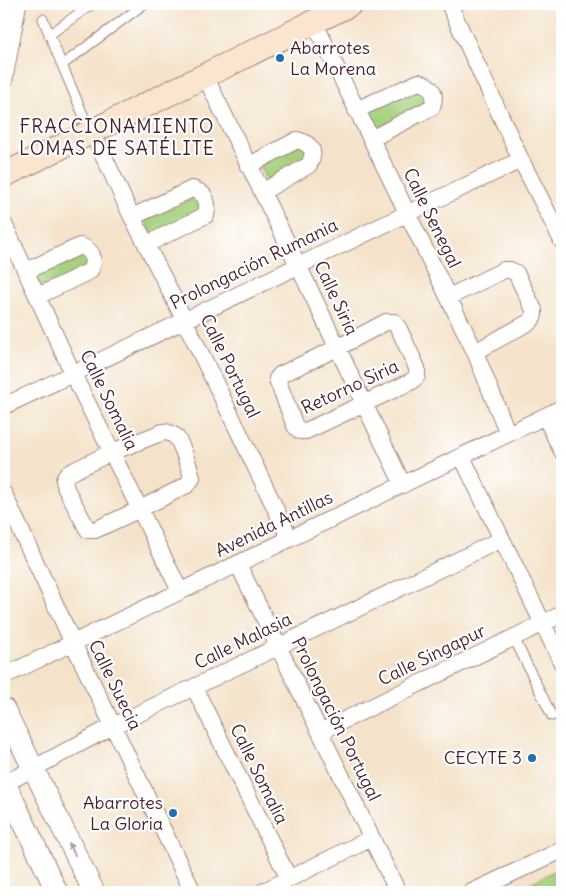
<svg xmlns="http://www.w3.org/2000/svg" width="566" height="896" viewBox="0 0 566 896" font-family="Delius,sans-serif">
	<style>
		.green { fill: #a5d17e; stroke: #787854 }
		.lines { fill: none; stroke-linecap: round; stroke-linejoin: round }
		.service-casing { stroke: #9f817a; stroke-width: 11 }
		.minor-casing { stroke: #9f817a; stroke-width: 18 }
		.tertiary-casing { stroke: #9f817a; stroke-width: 23 }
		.secondary-casing { stroke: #9f817a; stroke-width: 26 }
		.service { stroke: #fff; stroke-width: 9 }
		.minor { stroke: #fff; stroke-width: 16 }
		.tertiary { stroke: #fff; stroke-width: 21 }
		.secondary { stroke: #fce5cf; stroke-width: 24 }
		.oneway { fill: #ae9aa0 }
		.poi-dot { fill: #1f6fb2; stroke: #fff; stroke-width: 2 }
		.labels { text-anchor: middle; stroke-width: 4.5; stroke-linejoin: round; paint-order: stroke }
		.poi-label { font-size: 18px; fill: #4a1f2b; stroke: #fff; text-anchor: end }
		.street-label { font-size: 18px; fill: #4a1f2b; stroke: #fff }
		.neighbourhood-label { font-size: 19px; letter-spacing: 1px; fill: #4a1f2b; stroke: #fff }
	</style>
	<rect width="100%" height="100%" fill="#fff"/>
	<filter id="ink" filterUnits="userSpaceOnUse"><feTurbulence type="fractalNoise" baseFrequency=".02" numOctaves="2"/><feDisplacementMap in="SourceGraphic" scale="10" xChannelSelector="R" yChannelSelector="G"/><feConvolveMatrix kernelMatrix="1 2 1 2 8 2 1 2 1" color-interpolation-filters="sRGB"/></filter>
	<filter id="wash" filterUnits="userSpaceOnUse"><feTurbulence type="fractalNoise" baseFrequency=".0096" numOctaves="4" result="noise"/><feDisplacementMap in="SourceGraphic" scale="20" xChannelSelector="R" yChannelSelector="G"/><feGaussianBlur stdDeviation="1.12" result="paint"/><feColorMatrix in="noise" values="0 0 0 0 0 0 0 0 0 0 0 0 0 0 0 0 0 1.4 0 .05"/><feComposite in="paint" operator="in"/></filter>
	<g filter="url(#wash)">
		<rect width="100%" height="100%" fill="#f4e3ca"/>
		<path class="green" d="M420,85L430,102L377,130L368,111Z
			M304,142L312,160L267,182L259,165Z
			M196,197L202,217L154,239L145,220Z
			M86,250L95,271L39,289L33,273Z
			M562,867V892H521L519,889Z"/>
	</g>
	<g filter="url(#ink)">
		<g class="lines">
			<defs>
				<path id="service" d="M43,19L62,65
					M49,35L92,4
					M90,131L62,65L144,4
					M514,638L552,716"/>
				<path id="minor" d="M449,4L521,160L562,241
					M314,22L475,352L508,434
					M205,76L298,265L403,485
					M4,81L18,4
					M356,110L419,82C432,86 437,93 432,107L371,139
					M91,132C107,159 118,189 132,217C188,323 238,431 290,539
					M248,166L297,140C312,144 316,151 309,165L262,192
					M132,217L192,189C206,193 209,201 206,215L147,244
					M4,224L73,374L180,591
					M26,271L80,246C93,250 96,259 90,271L38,296
					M449,297L504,270H510L516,273L534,310V315L531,321L475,352
					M386,322H394L399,329L417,368V376L412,381L306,431H300L295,426L277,379L280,375L337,348Z
					M4,406C177,326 348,240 521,160
					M545,416L562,451
					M163,432C167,432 171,433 175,436C181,441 190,469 192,478L187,485L140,509L95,530H88L66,489L64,480L67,474L112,452Z
					M462,457L562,663
					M4,494L73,643L193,892
					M238,564L398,892
					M4,676L562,408
					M194,687L289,879
					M320,732L562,614
					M4,784L113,726L502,539
					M262,892L372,838
					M472,892L562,850"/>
				<path id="tertiary" d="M4,709L94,892
					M4,781L57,892"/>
				<path id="secondary" d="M4,175L350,4"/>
			</defs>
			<use href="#service" class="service-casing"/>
			<use href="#minor" class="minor-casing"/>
			<use href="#tertiary" class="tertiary-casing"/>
			<use href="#secondary" class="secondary-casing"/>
			<use href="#service" class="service"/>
			<use href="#minor" class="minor"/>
			<use href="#tertiary" class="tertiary"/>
			<use href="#secondary" class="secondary"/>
		</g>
		<defs><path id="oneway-solid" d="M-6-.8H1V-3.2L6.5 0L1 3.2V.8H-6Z" transform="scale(1.25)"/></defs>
		<use class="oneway" href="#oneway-solid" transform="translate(72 849) rotate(-116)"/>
	</g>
	<g class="poi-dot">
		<circle cx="280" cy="58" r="5"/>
		<circle cx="532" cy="758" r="5"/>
		<circle cx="173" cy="813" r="5"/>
	</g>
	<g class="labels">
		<g class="poi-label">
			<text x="290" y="54" text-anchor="start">Abarrotes<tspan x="290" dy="21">La Morena</tspan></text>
			<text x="522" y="764">CECYTE 3</text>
			<text x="163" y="809">Abarrotes<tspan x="163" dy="21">La Gloria</tspan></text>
		</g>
		<g class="street-label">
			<text transform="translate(432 218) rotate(64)" y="6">Calle Senegal</text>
			<text transform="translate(254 264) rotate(-26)" y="6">Prolongación Rumania</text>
			<text transform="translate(336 298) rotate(65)" y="6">Calle Siria</text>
			<text transform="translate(230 366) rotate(64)" y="6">Calle Portugal</text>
			<text transform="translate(350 387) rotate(-25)" y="6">Retorno Siria</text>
			<text transform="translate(109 400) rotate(64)" y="6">Calle Somalia</text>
			<text transform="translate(274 524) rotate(-26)" y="6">Avenida Antillas</text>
			<text transform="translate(243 641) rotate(-26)" y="6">Calle Malasia</text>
			<text transform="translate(432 655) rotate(-26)" y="6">Calle Singapur</text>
			<text transform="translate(115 685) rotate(64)" y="6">Calle Suecia</text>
			<text transform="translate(336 719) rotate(64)" y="6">Prolongación Portugal</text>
			<text transform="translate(259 774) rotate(64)" y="6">Calle Somalia</text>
		</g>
		<g class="neighbourhood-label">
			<text x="117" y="133">FRACCIONAMIENTO<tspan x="117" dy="22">LOMAS DE SATÉLITE</tspan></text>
		</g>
	</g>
	<rect width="566" height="896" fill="none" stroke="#fff" stroke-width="20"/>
</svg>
